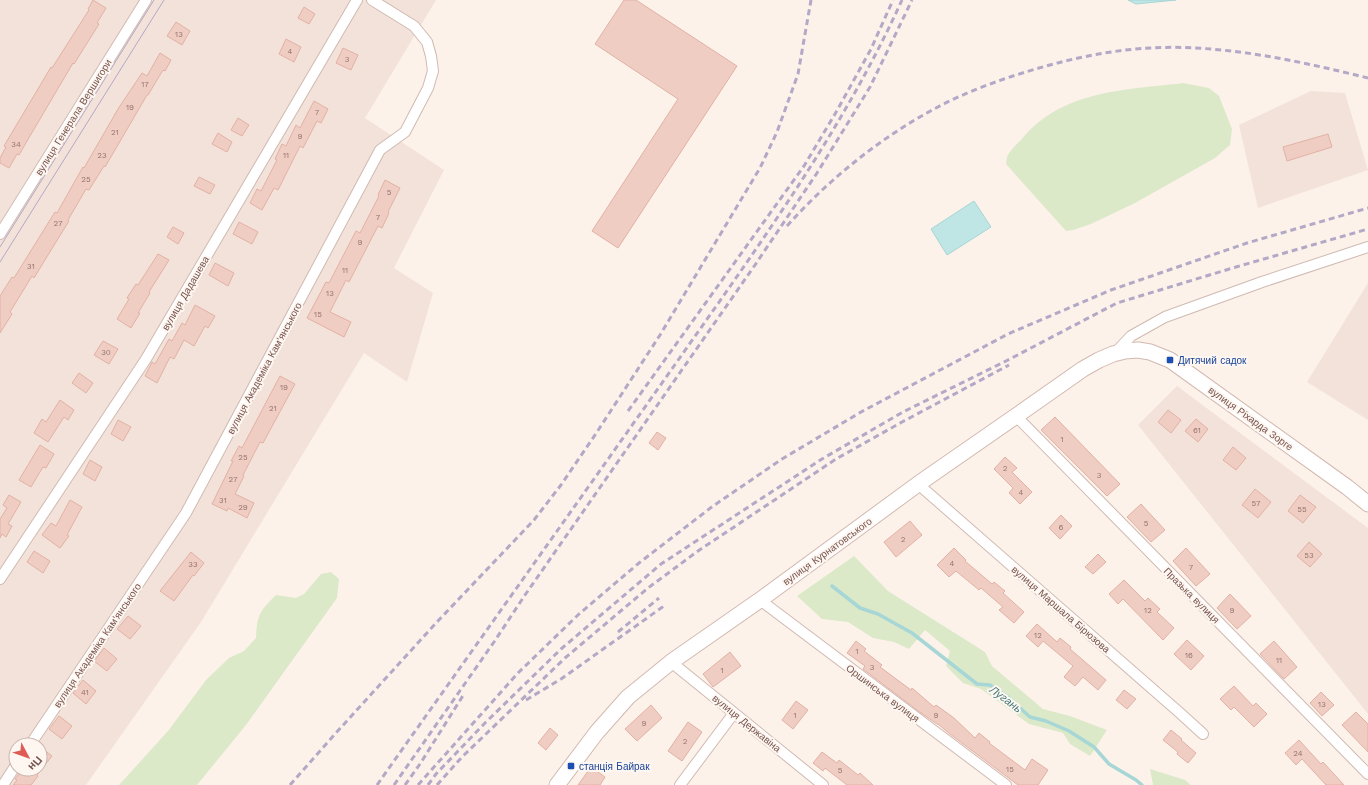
<svg xmlns="http://www.w3.org/2000/svg" width="1368" height="785" viewBox="0 0 1368 785" font-family="'Work Sans',sans-serif">
	<style>
		.residential { fill: #f3e2d9; fill-rule: evenodd }
		.green { fill: #dce9c9 }
		.water { fill: #bfe5e4; stroke: #a6d6d5 }
		.lines { fill: none; stroke-linecap: round; stroke-linejoin: round }
		.stream { stroke: #a6d6d5; stroke-width: 3.5 }
		.building { fill: #f0cdc3; stroke: #e2b1a4 }
		.street-casing { stroke: #d0bab2; stroke-width: 12 }
		.secondary-casing { stroke: #d3b9b0; stroke-width: 17 }
		.street { stroke: #fff; stroke-width: 10 }
		.secondary { stroke: #fff; stroke-width: 15 }
		.tram { stroke: #b3a8c6; stroke-width: 1 }
		.rail { stroke: #b3a8c6; stroke-width: 3; stroke-dasharray: 6 4; stroke-linecap: butt }
		.transit-dot { fill: #1a4fb4; stroke: #fef6f1; stroke-width: 1.5 }
		.labels { text-anchor: middle; stroke-width: 4; stroke-linejoin: round; paint-order: stroke }
		.number-label { font-size: 8px; fill: #94736b }
		.street-label { font-size: 10px; fill: #76554e; stroke: #fef6f1 }
		.transit-label { font-size: 10px; fill: #164399; stroke: #fef6f1; text-anchor: start }
		.water-label { font-size: 11px; font-style: italic; fill: #427a79; stroke: #fef6f1 }
	</style>
	<rect width="100%" height="100%" fill="#fcf2ea"/>
	<path class="residential" d="M0,0H436L365,118L444,170L394,268L433,293L407,382L364,353L201,622L86,785H0ZM16,745H40V769H16Z
		M1311,91L1345,93L1368,170L1258,208L1239,125Z
		M1368,283V420L1307,382Z
		M1177,386L1368,528V714L1138,425Z"/>
	<path class="green" d="M1183,83L1209,88L1219,96L1232,129L1230,145L1215,158L1135,203L1091,224L1073,230L1066,231L1006,164C1007,162 1006,158 1008,155C1010,150 1017,144 1022,139C1062,90 1125,90 1183,83Z
		M854,556L888,591L985,652L992,666L1043,709L1070,716L1107,730L1090,756L1070,744L1063,733L1029,724L981,689L963,683L946,666L950,651L925,630L909,649L894,642L873,638L848,622L822,619L797,596Z
		M331,572L339,579L337,598L246,725L197,785H119L168,731L206,680L229,658L244,651L256,638C257,614 260,611 276,595L296,598L304,594L321,574Z
		M1150,769L1185,780L1191,785H1153Z"/>
	<path class="water" d="M1128,0H1176L1136,4Z
		M974,201L991,227L947,255L931,229Z"/>
	<g class="lines">
		<path class="stream" d="M832,586L860,608L878,614L912,633L977,684L990,685L1009,698L1030,717L1046,721L1069,731L1094,747L1109,764L1136,780L1142,785"/>
	</g>
	<path class="building" d="M93,0L106,8L97,23L99,24L74,64L73,63L27,141L19,155L17,154L9,168L0,163V158L6,147L4,146L51,67L52,68L89,10L88,9Z
		M624,0H636L737,66L618,248L592,231L678,99L595,44Z
		M304,7L315,14L309,24L298,18Z
		M176,22L190,31L182,45L167,36Z
		M286,39L301,47L294,62L279,54Z
		M343,48L358,55L351,70L336,63Z
		M160,53L171,60L165,71L163,70L148,95H147L105,167L104,166L89,190L86,189L68,220L69,221L48,255L34,278L32,276L10,312L12,314L0,333V296L12,277L14,278L55,212L57,213L75,181L83,167L84,168L118,109L142,73L147,76Z
		M314,101L328,109L321,123L317,121L303,148L300,146L278,190L274,188L262,210L250,203L257,189L261,191L277,160L275,159L282,144L286,146L296,125L300,128Z
		M238,118L249,125L242,136L231,130Z
		M218,133L232,142L227,152L212,144Z
		M1328,134L1332,147L1287,161L1283,147Z
		M199,177L215,185L210,194L194,186Z
		M385,180L400,188L388,212L389,213L382,228L378,226L349,282L346,280L330,312L351,322L344,337L307,318L326,282L329,283L356,231L360,233L379,196L378,195Z
		M239,222L258,232L252,244L233,234Z
		M173,227L184,233L178,244L167,237Z
		M158,254L169,260L149,292L150,293L138,313H140L131,328L117,319L129,299L127,298L136,284L138,285Z
		M215,263L234,273L228,286L209,275Z
		M195,305L215,316L208,328L205,326L194,346L184,340L174,359L170,357L157,383L145,376L152,362L155,364L169,339L172,341L182,323L185,325Z
		M103,341L118,349L109,364L94,355Z
		M79,373L93,383L86,393L72,383Z
		M280,376L295,384L263,443L260,442L243,475L244,476L235,494L254,503L247,518L228,508L227,511L212,504L233,461H231L239,446L242,448Z
		M60,400L74,410L68,420L64,417L48,442L34,433L42,419L46,422Z
		M1168,410L1181,420L1171,433L1158,422Z
		M1055,417L1120,484L1107,496L1041,430Z
		M1196,419L1208,429L1198,442L1185,431Z
		M118,420L131,427L123,441L111,434Z
		M657,432L666,438L658,450L649,443Z
		M40,445L54,454L46,468L43,467L31,487L19,480Z
		M1233,447L1246,458L1236,470L1223,460Z
		M1005,457L1017,468L1012,472L1032,492L1020,504L1009,493L1013,488L994,469Z
		M90,460L102,467L95,481L83,474Z
		M1255,489L1271,502L1258,518L1242,505Z
		M9,495L21,502L8,524L12,526L6,537L2,534L0,538V519L7,508L3,505Z
		M1300,495L1316,507L1303,523L1288,511Z
		M70,500L82,507L67,535L69,536L60,548L42,535L51,523L56,526Z
		M1141,504L1165,530L1151,542L1127,517Z
		M1061,515L1072,526L1060,539L1049,528Z
		M910,521L922,535L896,557L884,542Z
		M1309,542L1322,554L1310,567L1297,556Z
		M954,548L966,560L965,561L992,584L994,582L1005,591L1003,593L1024,612L1014,623L999,610L1003,607L981,588L979,590L956,571L949,577L937,565Z
		M1186,548L1210,574L1196,586L1173,561Z
		M34,551L50,561L43,573L27,562Z
		M191,552L204,563L194,576L193,575L174,601L160,591Z
		M1098,554L1106,562L1093,574L1085,567Z
		M1124,580L1145,601L1148,598L1160,609L1157,612L1174,628L1163,640L1123,599L1118,604L1109,594Z
		M1230,594L1251,616L1237,629L1217,608Z
		M128,616L141,626L130,639L117,629Z
		M1037,624L1057,642L1060,638L1071,647L1070,649L1106,680L1098,690L1083,677L1075,686L1064,677L1073,666L1043,641L1038,647L1026,636Z
		M1187,640L1204,656L1191,670L1174,654Z
		M856,641L866,649L864,651L882,665L880,667L911,690L912,688L934,707L936,705L954,718L975,738L979,733L990,742L989,743L1025,770L1032,759L1048,770L1038,785H1018L950,734L938,724H937L917,710L863,669L865,666L847,653Z
		M1274,641L1297,667L1284,679L1260,654Z
		M104,648L117,659L107,671L94,661Z
		M730,652L741,666L713,687L703,674Z
		M83,680L96,691L86,704L73,693Z
		M1234,686L1253,706L1256,703L1267,714L1254,727L1234,707L1231,710L1220,699Z
		M1124,690L1136,699L1127,709L1116,700Z
		M1321,692L1334,705L1322,716L1310,703Z
		M796,701L808,710L793,729L782,720Z
		M651,705L662,718L637,741L625,729Z
		M1356,712L1368,724V752L1342,725Z
		M59,716L72,726L62,739L49,729Z
		M688,722L702,732L682,761L668,751Z
		M550,728L558,735L546,750L538,743Z
		M1171,730L1182,739L1181,740L1196,753L1188,763L1177,754L1178,752L1163,740Z
		M1299,740L1321,764L1323,762L1344,785H1326L1302,759L1296,765L1285,753Z
		M40,747L52,756L37,775L38,776L31,785H13L17,780L15,779L23,769H40Z
		M822,752L837,763L839,760L858,775L860,773L873,785H847L825,768L823,771L813,763Z
		M591,767L605,777L600,785H578Z"/>
	<g class="lines">
		<defs>
			<path id="street" d="M0,234L146,0
				M1115,353L1131,336L1165,317L1262,282L1368,247
				M1016,416L1368,774
				M918,484L1180,713L1203,734
				M0,579L146,359L357,0
				M760,600L1006,785
				M671,662L823,785
				M30,745L186,513L380,150L405,132L428,88L433,71L431,56L427,42L414,26L372,0
				M3,785L16,765
				M680,785L734,713"/>
			<path id="secondary" d="M557,785L597,732L628,697L671,662L760,600L918,484L1016,416L1083,369L1099,360L1113,354L1125,351L1138,350L1150,352L1170,360L1347,487L1368,504"/>
		</defs>
		<use href="#street" class="street-casing"/>
		<use href="#secondary" class="secondary-casing"/>
		<use href="#street" class="street"/>
		<use href="#secondary" class="secondary"/>
		<path class="tram" d="M0,247L154,0
			M0,262L164,0"/>
		<path class="rail" d="M787,226C828,180 881,137 936,108C958,96 981,87 1004,79C1066,58 1129,44 1195,48C1254,51 1311,64 1368,78
			M628,411L804,166L835,114L871,49L893,0
			M618,632L659,598
			M526,700L561,679L664,606
			M290,785L335,734L436,623L534,520L561,485L597,432L660,335L760,168L777,132L798,74L811,0
			M377,785C476,645 575,506 674,366C757,248 842,132 902,0
			M394,785L494,642L525,595L755,265L817,173L870,87L912,0
			M405,785L420,764L464,694
			M418,785L518,673L579,614L639,563L713,506L782,459L861,412L1008,334L1111,290L1247,243L1368,208
			M428,785L436,774L485,723L561,649L661,564L822,459L903,412L1006,361L1117,303L1236,267L1368,229
			M437,785L462,757L565,658L648,588L698,551L836,459L902,422L1009,365"/>
	</g>
	<g class="transit-dot">
		<rect x="1166" y="356" width="8" height="8" rx="2"/>
		<rect x="567" y="762" width="8" height="8" rx="2"/>
	</g>
	<g class="labels">
		<g class="number-label">
			<text x="179" y="37">13</text>
			<text x="290" y="54">4</text>
			<text x="347" y="62">3</text>
			<text x="145" y="87">17</text>
			<text x="130" y="110">19</text>
			<text x="317" y="115">7</text>
			<text x="115" y="135">21</text>
			<text x="300" y="139">9</text>
			<text x="16" y="147">34</text>
			<text x="102" y="158">23</text>
			<text x="286" y="158">11</text>
			<text x="86" y="182">25</text>
			<text x="389" y="195">5</text>
			<text x="378" y="220">7</text>
			<text x="58" y="226">27</text>
			<text x="360" y="245">9</text>
			<text x="31" y="269">31</text>
			<text x="345" y="273">11</text>
			<text x="330" y="296">13</text>
			<text x="318" y="317">15</text>
			<text x="106" y="355">30</text>
			<text x="284" y="390">19</text>
			<text x="273" y="411">21</text>
			<text x="1197" y="433">61</text>
			<text x="1062" y="442">1</text>
			<text x="243" y="460">25</text>
			<text x="1005" y="471">2</text>
			<text x="1099" y="478">3</text>
			<text x="233" y="482">27</text>
			<text x="1021" y="495">4</text>
			<text x="223" y="503">31</text>
			<text x="1256" y="506">57</text>
			<text x="243" y="510">29</text>
			<text x="1302" y="512">55</text>
			<text x="1146" y="526">5</text>
			<text x="1061" y="530">6</text>
			<text x="903" y="542">2</text>
			<text x="1309" y="558">53</text>
			<text x="952" y="566">4</text>
			<text x="193" y="567">33</text>
			<text x="1191" y="570">7</text>
			<text x="1148" y="613">12</text>
			<text x="1232" y="613">9</text>
			<text x="1038" y="638">12</text>
			<text x="857" y="654">1</text>
			<text x="1189" y="658">16</text>
			<text x="1279" y="663">11</text>
			<text x="872" y="670">3</text>
			<text x="722" y="673">1</text>
			<text x="85" y="695">41</text>
			<text x="1322" y="707">13</text>
			<text x="795" y="718">1</text>
			<text x="936" y="718">9</text>
			<text x="644" y="726">9</text>
			<text x="685" y="744">2</text>
			<text x="1298" y="756">24</text>
			<text x="1010" y="772">15</text>
			<text x="840" y="773">5</text>
		</g>
		<g class="street-label">
			<text transform="translate(73 117) rotate(-58)" y="4">вулиця Генерала Вершигори</text>
			<text transform="translate(185 293) rotate(-60)" y="4">вулиця Дадашева</text>
			<text transform="translate(264 368) rotate(-62)" y="4">вулиця Академіка Кам'янського</text>
			<text transform="translate(1251 418) rotate(36)" y="4">вулиця Ріхарда Зорге</text>
			<text transform="translate(827 551) rotate(-36)" y="4">вулиця Курнатовського</text>
			<text transform="translate(1192 595) rotate(45)" y="4">Празька вулиця</text>
			<text transform="translate(1061 609) rotate(41)" y="4">вулиця Маршала Бірюзова</text>
			<text transform="translate(97 645) rotate(-56)" y="4">вулиця Академіка Кам'янського</text>
			<text transform="translate(883 693) rotate(37)" y="4">Оршинська вулиця</text>
			<text transform="translate(747 723) rotate(39)" y="4">вулиця Державіна</text>
		</g>
		<g class="transit-label">
			<text x="1178" y="364">Дитячий садок</text>
			<text x="579" y="770">станція Байрак</text>
		</g>
		<g class="water-label">
			<text transform="translate(1006 699) rotate(37)" y="4">Лугань</text>
		</g>
	</g>
	<g transform="translate(28 757) rotate(131)"><circle r="19" fill="#fef6f1" stroke="#c8b6b0"/>
	<path d="M0-3L7 15L0 10L-7 15Z" fill="#df5c56"/>
	<text y="-6" font-size="11" font-weight="bold" text-anchor="middle" fill="#76554e">Пн</text>
	</g>
</svg>
